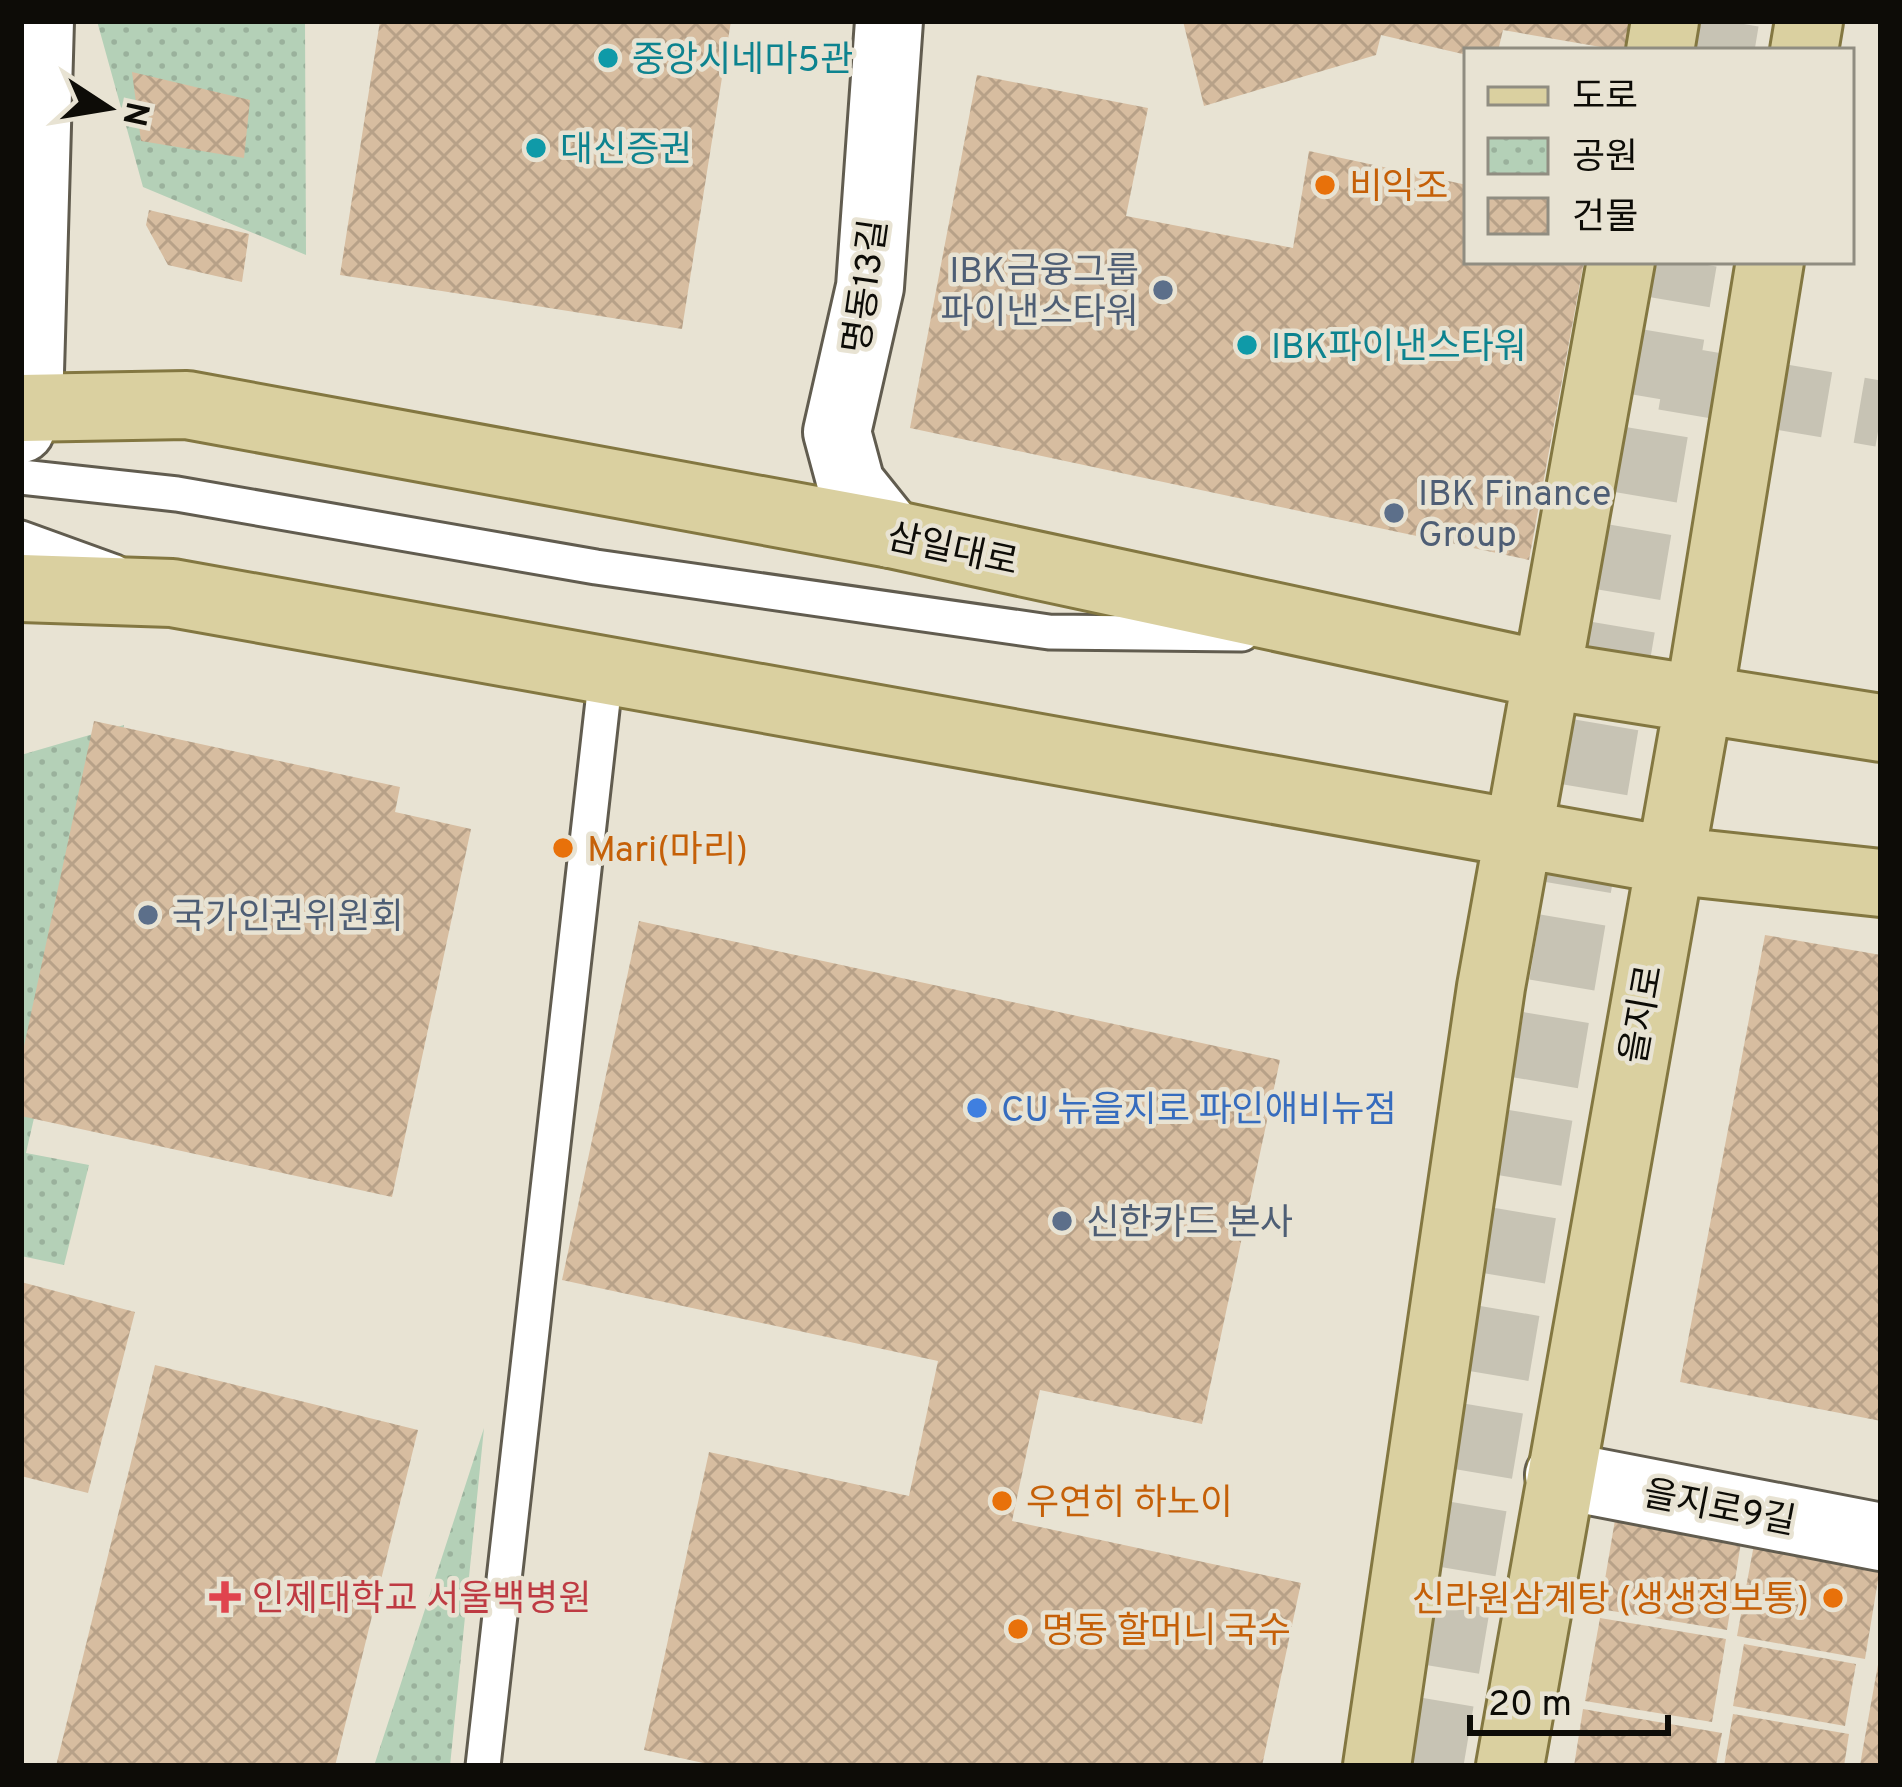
<svg xmlns="http://www.w3.org/2000/svg" width="1902" height="1787" viewBox="0 0 1902 1787" font-family="Overpass,'Noto Sans KR',sans-serif">
	<style>
		.park { fill: url(#park-dots) }
		.building { fill: url(#building-cross-hatch) }
		.lines { fill: none; stroke-linecap: round; stroke-linejoin: round }
		.street-tunnel { stroke: #c7c3b4; stroke-width: 66; stroke-dasharray: 66 33; stroke-linecap: butt }
		.lane-casing { stroke: #615c4f; stroke-width: 39 }
		.street-casing { stroke: #615c4f; stroke-width: 72 }
		.primary-casing { stroke: #837741; stroke-width: 72 }
		.lane { stroke: #fff; stroke-width: 33 }
		.street { stroke: #fff; stroke-width: 66 }
		.primary { stroke: #dad0a0; stroke-width: 66 }
		.culture-dot { fill: #0f9aa8; stroke: #e8e3d3; stroke-width: 4.5 }
		.food-dot { fill: #e8710a; stroke: #e8e3d3; stroke-width: 4.5 }
		.service-dot { fill: #5c6f8a; stroke: #e8e3d3; stroke-width: 4.5 }
		.shop-dot { fill: #3f7fe0; stroke: #e8e3d3; stroke-width: 4.5 }
		.health-dot { fill: #e0444e; stroke: #e8e3d3; stroke-width: 4.5 }
		.labels { text-anchor: middle; stroke-width: 9; stroke-linejoin: round; paint-order: stroke }
		.culture-label { font-size: 36px; fill: #0d838f; stroke: #e8e3d3; text-anchor: start }
		.food-label { font-size: 36px; fill: #c56008; stroke: #e8e3d3; text-anchor: start }
		.service-label { font-size: 36px; fill: #4e5e75; stroke: #e8e3d3; text-anchor: start }
		.street-label { font-size: 36px; fill: #0d0c07; stroke: #e8e3d3 }
		.shop-label { font-size: 36px; fill: #366cbe; stroke: #e8e3d3; text-anchor: start }
		.health-label { font-size: 36px; fill: #be3a42; stroke: #e8e3d3; text-anchor: start }
	</style>
	<defs>
		<pattern id="park-dots" width="8" height="8" patternUnits="userSpaceOnUse" patternTransform="scale(3)"><rect width="8" height="8" fill="#b4d0b7"/><path d="M2 2h.1M6 6h.1" fill="none" stroke="#9ab19c" stroke-width="1.8" stroke-linecap="round"/></pattern>
		<pattern id="building-cross-hatch" width="8" height="8" patternUnits="userSpaceOnUse" patternTransform="scale(3)"><rect width="8" height="8" fill="#d7bda0"/><path d="M0 0l8 8M0 8l8-8" fill="none" stroke="#b7a188"/></pattern>
	</defs>
	<rect width="100%" height="100%" fill="#e8e3d3"/>
	<path class="park" d="M97,21H305L306,255L143,187Z
		M124,725L26,1153L89,1165L64,1265L21,1256V755Z
		M484,1428L450,1766H374Z"/>
	<path class="building" d="M380,21H731L682,329L340,275Z
		M1183,21H1630L1624,51L1503,30L1498,51L1467,55L1381,35L1376,55L1204,106Z
		M132,72L250,100L244,158L141,141Z
		M977,75L1148,108L1126,216L1293,248L1309,151L1467,185V261H1584L1529,560L910,428Z
		M149,210L249,234L242,282L168,265L146,225Z
		M94,721L400,787L395,812L471,829L392,1197L21,1116V1060Z
		M639,921L1280,1060L1202,1424L1040,1390L1012,1521L1301,1583L1262,1766H717L644,1750L709,1452L909,1496L938,1361L562,1280Z
		M1765,935L1881,955V1421L1680,1382Z
		M21,1282L135,1312L88,1493L21,1476Z
		M155,1365L418,1430L335,1766H56Z
		M1616,1514L1742,1536L1727,1630L1600,1609Z
		M1755,1539L1881,1562L1865,1659L1737,1636Z
		M1600,1618L1726,1639L1712,1722L1585,1701Z
		M1744,1644L1856,1664L1845,1726L1733,1706Z
		M1879,1659L1881,1766H1860L1863,1748Z
		M1583,1709L1722,1733L1716,1765L1574,1766Z
		M1733,1714L1849,1734L1844,1766H1724Z"/>
	<g class="lines">
		<path class="street-tunnel" d="M1721,51L1726,21
			M1664,377L1881,414
			M1430,1766L1684,261"/>
		<defs>
			<path id="lane" d="M21,477L177,494L596,567L1049,632L1242,634
				M21,538L115,572
				M483,1766L606,674"/>
			<path id="street" d="M889,21L870,287L837,432L851,484L891,534
				M21,429L29,407L40,21
				M1559,1475L1881,1537"/>
			<path id="primary" d="M1660,51L1665,21
				M1804,51L1809,21
				M21,408L187,405L891,534L1546,675L1881,728
				M21,588L172,593L1667,860L1881,883
				M1377,1766L1491,987L1621,261
				M1510,1766L1699,698L1770,261"/>
		</defs>
		<use href="#lane" class="lane-casing"/>
		<use href="#street" class="street-casing"/>
		<use href="#primary" class="primary-casing"/>
		<use href="#lane" class="lane"/>
		<use href="#street" class="street"/>
		<use href="#primary" class="primary"/>
	</g>
	<g class="culture-dot">
		<circle cx="608" cy="58" r="12"/>
		<circle cx="536" cy="148" r="12"/>
		<circle cx="1247" cy="345" r="12"/>
	</g>
	<g class="food-dot">
		<circle cx="1325" cy="185" r="12"/>
		<circle cx="563" cy="848" r="12"/>
		<circle cx="1002" cy="1501" r="12"/>
		<circle cx="1833" cy="1598" r="12"/>
		<circle cx="1018" cy="1629" r="12"/>
	</g>
	<g class="service-dot">
		<circle cx="1163" cy="290" r="12"/>
		<circle cx="1394" cy="513" r="12"/>
		<circle cx="148" cy="915" r="12"/>
		<circle cx="1062" cy="1221" r="12"/>
	</g>
	<circle class="shop-dot" cx="977" cy="1108" r="12"/>
	<path class="health-dot" d="M219 1579h12v12h12v12h-12v12h-12v-12h-12v-12h12z"/>
	<g class="labels">
		<g class="culture-label">
			<text x="632" y="71">중앙시네마5관</text>
			<text x="560" y="161">대신증권</text>
			<text x="1271" y="358">IBK파이낸스타워</text>
		</g>
		<g class="food-label">
			<text x="1349" y="198">비익조</text>
			<text x="587" y="861">Mari(마리)</text>
			<text x="1026" y="1514">우연히 하노이</text>
			<text x="1809" y="1611" text-anchor="end">신라원삼계탕 (생생정보통)</text>
			<text x="1042" y="1642">명동 할머니 국수</text>
		</g>
		<g class="service-label">
			<text x="1139" y="282" text-anchor="end">IBK금융그룹<tspan x="1139" dy="41">파이낸스타워</tspan></text>
			<text x="1418" y="505">IBK Finance<tspan x="1418" dy="41">Group</tspan></text>
			<text x="172" y="928">국가인권위원회</text>
			<text x="1086" y="1234">신한카드 본사</text>
		</g>
		<g class="street-label">
			<text transform="translate(864 286) rotate(-82)" y="13">명동13길</text>
			<text transform="translate(953 548) rotate(12)" y="13">삼일대로</text>
			<text transform="translate(1640 1014) rotate(-80)" y="13">을지로</text>
			<text transform="translate(1720 1506) rotate(11)" y="13">을지로9길</text>
		</g>
		<g class="shop-label">
			<text x="1001" y="1121">CU 뉴을지로 파인애비뉴점</text>
		</g>
		<g class="health-label">
			<text x="252" y="1610">인제대학교 서울백병원</text>
		</g>
	</g>
	<rect width="1902" height="1787" fill="none" stroke="#0d0c07" stroke-width="48"/>
	<rect x="1464" y="48" width="390" height="216" fill="#e8e3d3" stroke="#908d81" stroke-width="3"/>
	<rect x="1488" y="87" width="60" height="18" fill="#dad0a0" stroke="#908d81" stroke-width="3"/>
	<text x="1572" y="108" font-size="36" fill="#0d0c07">도로</text>
	<rect x="1488" y="138" width="60" height="36" fill="url(#park-dots)" stroke="#908d81" stroke-width="3"/>
	<text x="1572" y="168" font-size="36" fill="#0d0c07">공원</text>
	<rect x="1488" y="198" width="60" height="36" fill="url(#building-cross-hatch)" stroke="#908d81" stroke-width="3"/>
	<text x="1572" y="228" font-size="36" fill="#0d0c07">건물</text>
	<g transform="translate(108 108) rotate(102)" stroke="#e8e3d3" stroke-width="9" paint-order="stroke">
	<path d="M0-9L21 45L0 30L-21 45Z" fill="#0d0c07"/>
	<text y="-18" font-size="33" font-weight="bold" text-anchor="middle" fill="#0d0c07">N</text>
	</g>
	<path d="M1470 1715v18h198v-18" fill="none" stroke="#0d0c07" stroke-width="6"/>
	<text x="1488" y="1715" font-size="36" fill="#0d0c07" stroke="#e8e3d3" stroke-width="9" paint-order="stroke">20 m</text>
</svg>
